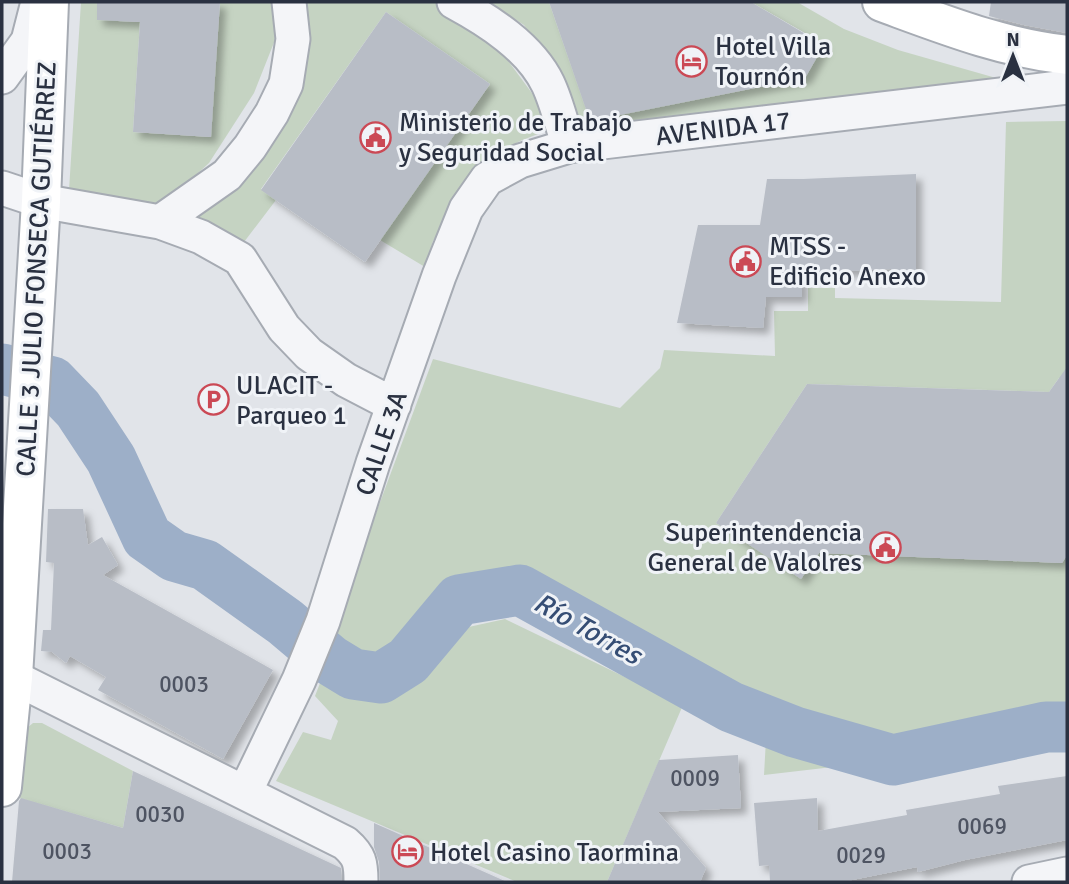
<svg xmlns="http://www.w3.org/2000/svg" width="1069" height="884" viewBox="0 0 1069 884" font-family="Signika,sans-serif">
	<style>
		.green { fill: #c5d3c2 }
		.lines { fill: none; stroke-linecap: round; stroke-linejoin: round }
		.river { stroke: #9dafc8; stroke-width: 51 }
		.building { fill: #b8bdc6; filter: url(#shadow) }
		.street-casing { stroke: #a6abb3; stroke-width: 37 }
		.secondary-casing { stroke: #a6abb3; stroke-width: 42 }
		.street { stroke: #f4f5f8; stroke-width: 33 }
		.secondary { stroke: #fff; stroke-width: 38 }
		.labels { text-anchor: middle; stroke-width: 6; stroke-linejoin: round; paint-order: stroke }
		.number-label { font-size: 23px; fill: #4e5462 }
		.poi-label { font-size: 26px; fill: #2a3141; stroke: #f0f3f7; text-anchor: start }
		.street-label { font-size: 26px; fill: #2a3141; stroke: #f0f3f7 }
		.water-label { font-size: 28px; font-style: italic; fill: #354d74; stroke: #f0f3f7 }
	</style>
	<defs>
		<filter id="shadow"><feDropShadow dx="6" dy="6" stdDeviation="3.5" flood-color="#0004"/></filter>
	</defs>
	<rect width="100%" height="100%" fill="#e1e4e9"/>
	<path class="green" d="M81,2H119L118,21L140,22L133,132L210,137L220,2H275V40L254,93L209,163L173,196L148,212L69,190Z
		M304,2H434L494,42L540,104L543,121L538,134L520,141L488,159L460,197L433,241L425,267L380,240L490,84L386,12L261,189L276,200L241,246L188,218L244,179Z
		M488,2H549L590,120L805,78L824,44L751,2H797L844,29L898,50L1021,85L577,130L562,81L524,25Z
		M1067,121V383L1059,378L1049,392L807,384L716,523L801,578L819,553L1062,563L1067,555V727H1046L893,760L764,775L767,721L731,707L520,590L458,600L386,667L373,659L360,664L328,643L433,359L620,408L660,368L664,350L775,356L774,311H808V288H835V298L1001,302L1006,122Z
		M505,619L683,705L607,882H517L276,781L303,732L331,740L338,721L315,696L324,673L367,694L418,673L446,632Z
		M33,723H42L133,771L123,828L19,798L25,733L27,728Z"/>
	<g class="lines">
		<path class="river" d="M2,369L52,382L78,409L111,459L147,537L174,556L205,565L285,622L330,660L353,674L381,678L408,661L459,600L520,590L731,707L795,732L893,760L1046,727H1067"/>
	</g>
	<path class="building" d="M97,2H220L211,137L133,132L140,22L97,20Z
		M549,2H751L824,45L805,78L590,121Z
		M991,2H1067V33L1024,25L989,16Z
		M386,12L490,84L365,262L261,190Z
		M916,174V271H891V269L802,273V297H766L763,328L677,323L698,225H760L767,179H803Z
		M1067,367V555L1062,563L819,553L801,579L716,523L807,384L1049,392Z
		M48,509H83L88,545L102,537L118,565L103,575L273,670L223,759L98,690L106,677L70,656L66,663L52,652L41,651L43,630H51L54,563L46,562Z
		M738,755L741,808L658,812L706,868L700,882H607L659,760Z
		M133,771L341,868L342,882H12L19,801L21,798L123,828Z
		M1067,776V840L965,860L918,872L917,867L842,882H770L769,865L759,866L754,803L817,798L818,831L907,815L906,810L1000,794L998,786Z
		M374,823L507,882H380L379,862L374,847Z"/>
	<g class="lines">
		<defs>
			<path id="street" d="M454,2C489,21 530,47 548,84C557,103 562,126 569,146L1067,87
				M2,77L28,41L38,2
				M2,188L41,201L160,222L201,237L240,259L284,328L309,354L346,380L394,405
				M160,222L227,175L250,147L272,113L286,84L293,39L289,2
				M2,675L13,677L345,843C360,856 361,863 361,882
				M245,792L299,680L323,621L373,463L439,276L466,209L487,179L520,161L569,146
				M1029,882L1067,874"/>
			<path id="secondary" d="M882,2C945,25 1000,47 1067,55
				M2,787L13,677L41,201L49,2"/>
		</defs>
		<use href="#street" class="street-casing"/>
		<use href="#secondary" class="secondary-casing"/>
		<use href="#street" class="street"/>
		<use href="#secondary" class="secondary"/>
	</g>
	<defs>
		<symbol id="hotel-ring" viewBox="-11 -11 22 22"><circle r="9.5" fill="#f0f3f7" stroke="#cb4955" stroke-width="1.5"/><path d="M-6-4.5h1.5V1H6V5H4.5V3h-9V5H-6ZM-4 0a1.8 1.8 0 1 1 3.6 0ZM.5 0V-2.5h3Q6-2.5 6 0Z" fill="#cb4955"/></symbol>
		<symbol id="civic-ring" viewBox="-11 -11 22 22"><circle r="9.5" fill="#f0f3f7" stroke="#cb4955" stroke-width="1.5"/><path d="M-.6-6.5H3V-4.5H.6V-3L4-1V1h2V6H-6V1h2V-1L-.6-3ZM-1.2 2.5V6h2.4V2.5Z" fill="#cb4955"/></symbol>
		<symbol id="parking-ring" viewBox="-11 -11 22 22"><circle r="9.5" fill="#f0f3f7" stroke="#cb4955" stroke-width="1.5"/><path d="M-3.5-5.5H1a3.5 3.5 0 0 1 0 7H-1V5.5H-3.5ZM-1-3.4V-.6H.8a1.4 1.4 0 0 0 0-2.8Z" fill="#cb4955"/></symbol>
	</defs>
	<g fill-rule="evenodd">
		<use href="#hotel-ring" x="674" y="44" width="35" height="35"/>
		<use href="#civic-ring" x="358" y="120" width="35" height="35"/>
		<use href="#civic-ring" x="728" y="244" width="35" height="35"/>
		<use href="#parking-ring" x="196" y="382" width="35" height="35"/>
		<use href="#civic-ring" x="868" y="530" width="35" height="35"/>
		<use href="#hotel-ring" x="390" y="834" width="35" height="35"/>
	</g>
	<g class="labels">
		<g class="number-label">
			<text x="184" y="692">0003</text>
			<text x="695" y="786">0009</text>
			<text x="160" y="822">0030</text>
			<text x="982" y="834">0069</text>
			<text x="67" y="859">0003</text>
			<text x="861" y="863">0029</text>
		</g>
		<g class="poi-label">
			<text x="715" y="55">Hotel Villa<tspan x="715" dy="30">Tournón</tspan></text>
			<text x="399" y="131">Ministerio de Trabajo<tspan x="399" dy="30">y Seguridad Social</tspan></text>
			<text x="769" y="255">MTSS -<tspan x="769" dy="30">Edificio Anexo</tspan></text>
			<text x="236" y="394">ULACIT -<tspan x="236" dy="30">Parqueo 1</tspan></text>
			<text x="862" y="541" text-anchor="end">Superintendencia<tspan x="862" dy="30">General de Valolres</tspan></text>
			<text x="430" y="861">Hotel Casino Taormina</text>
		</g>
		<g class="street-label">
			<text transform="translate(723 128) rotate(-7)" y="9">AVENIDA 17</text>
			<text transform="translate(36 269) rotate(-87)" y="9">CALLE 3 JULIO FONSECA GUTIÉRREZ</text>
			<text transform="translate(381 443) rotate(-71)" y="9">CALLE 3A</text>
		</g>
		<g class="water-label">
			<text transform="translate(588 628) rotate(29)" y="10">Río Torres</text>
		</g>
	</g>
	<rect width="1069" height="884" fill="none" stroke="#2a3141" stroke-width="7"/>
	<g transform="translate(1013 56)" stroke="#f0f3f7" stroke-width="5" paint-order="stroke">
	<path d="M0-5L12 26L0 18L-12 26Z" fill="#2a3141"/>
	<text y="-10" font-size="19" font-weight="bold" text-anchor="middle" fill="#2a3141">N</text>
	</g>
</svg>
